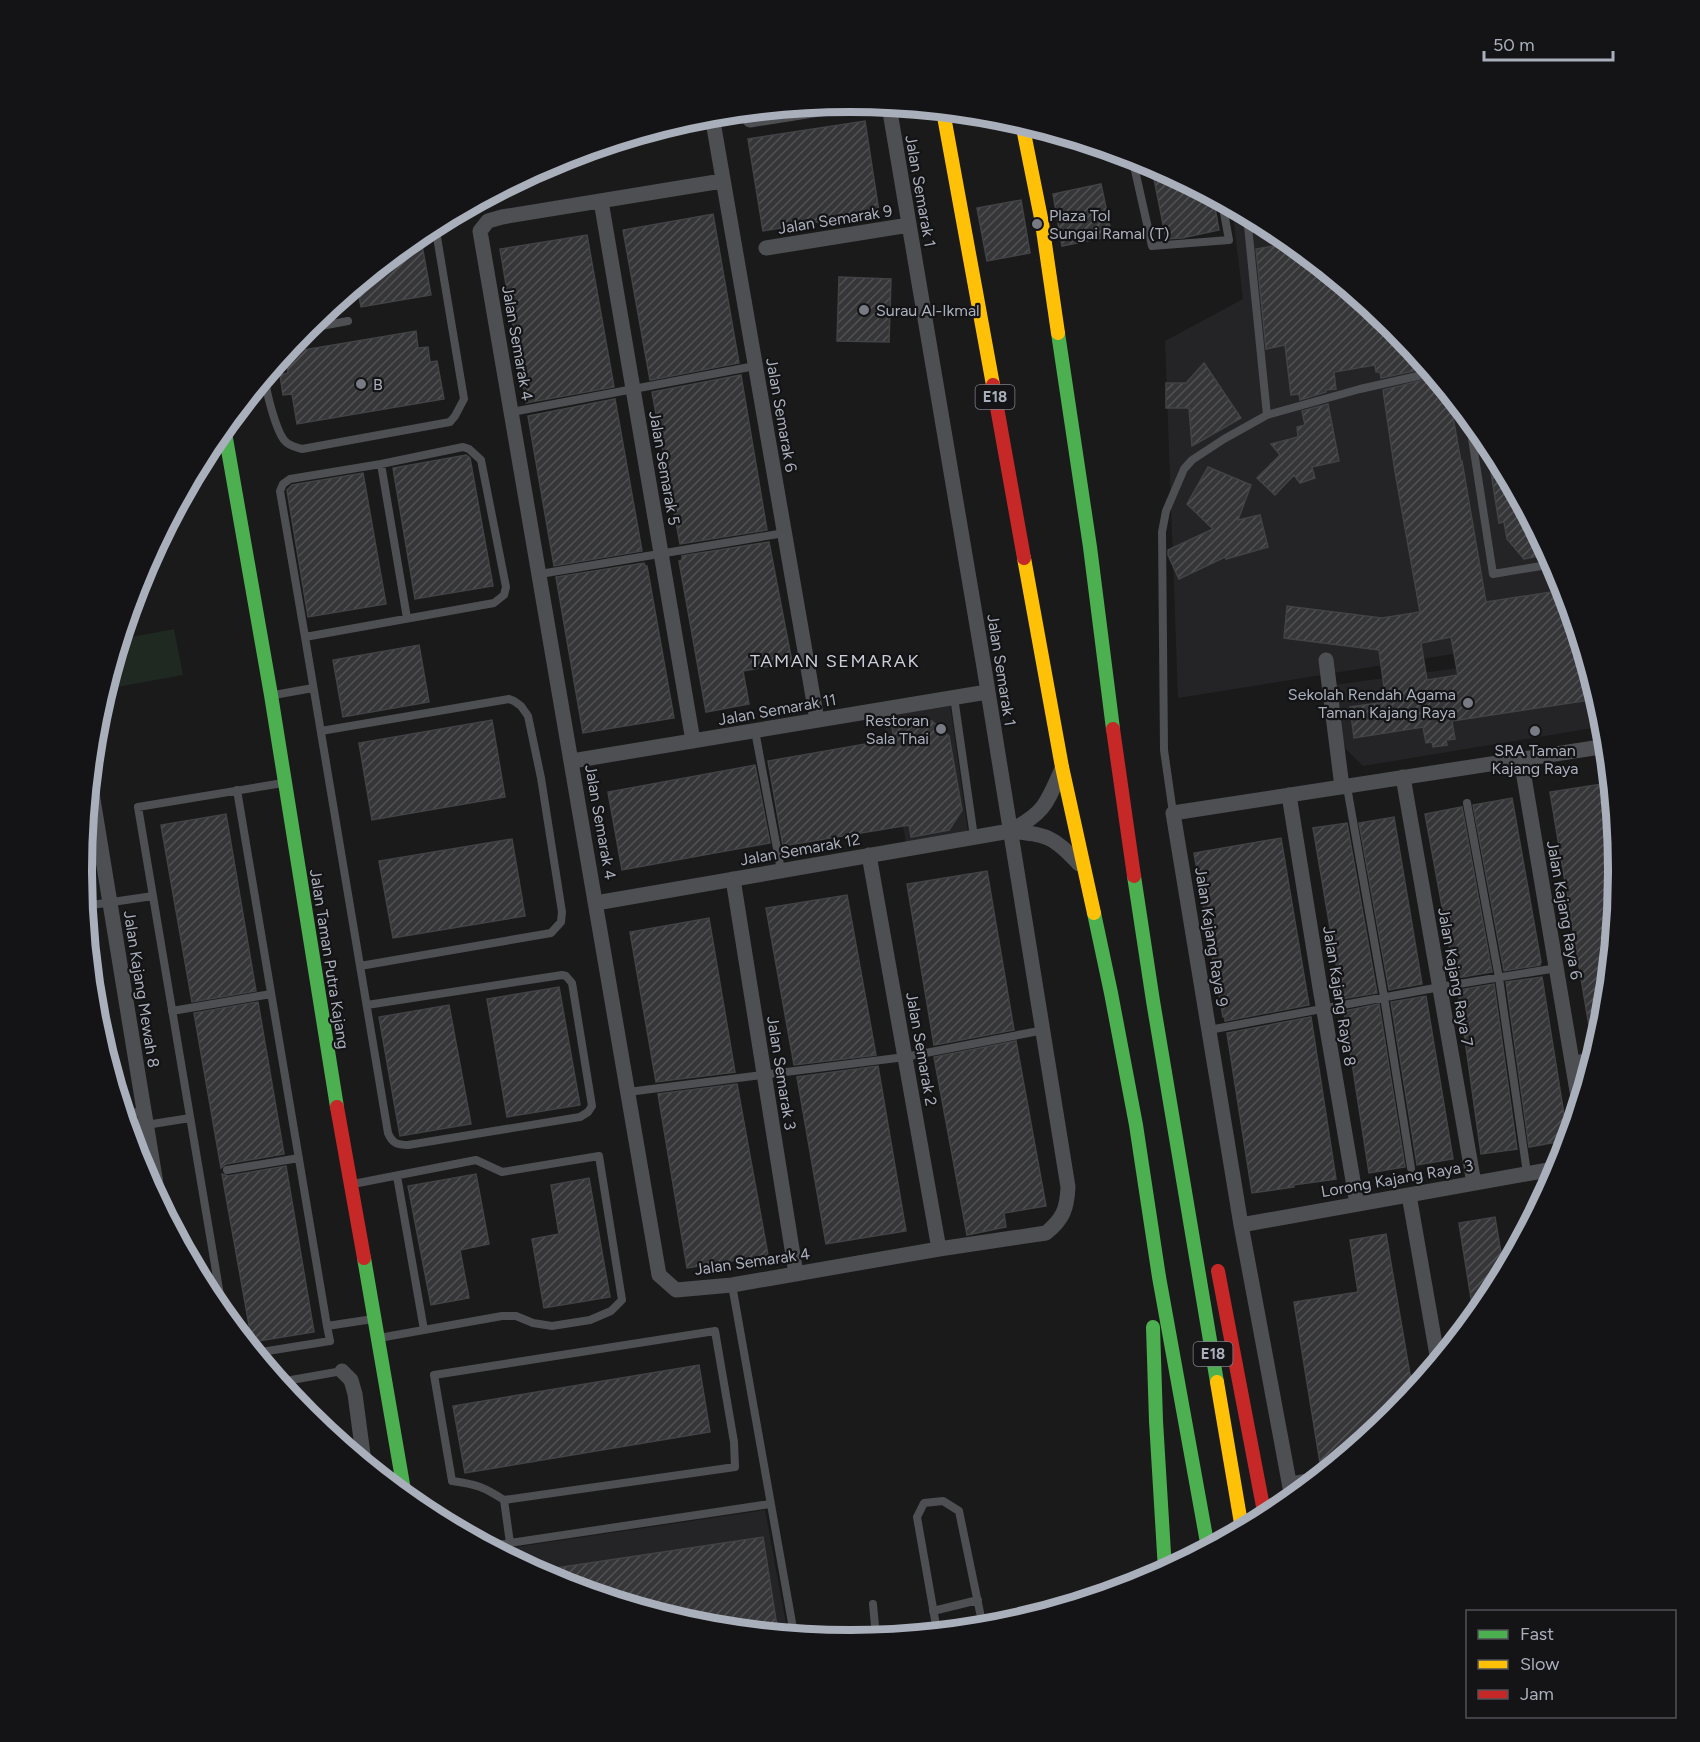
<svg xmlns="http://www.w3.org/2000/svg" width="1700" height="1742" viewBox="0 0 1700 1742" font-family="Figtree,sans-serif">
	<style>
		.built { fill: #242326 }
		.pitch { fill: #1f2821 }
		.building { fill: url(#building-hatch); stroke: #424346; stroke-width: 1.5; fill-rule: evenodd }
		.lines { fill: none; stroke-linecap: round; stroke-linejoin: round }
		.lane { stroke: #4e4f53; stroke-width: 8 }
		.street { stroke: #4e4f53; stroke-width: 15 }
		.fast { stroke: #4caf50; stroke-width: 14 }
		.slow { stroke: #ffc107; stroke-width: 14 }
		.jam { stroke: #c62828; stroke-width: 14 }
		.poi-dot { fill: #787b83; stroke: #141416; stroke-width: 2 }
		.labels { text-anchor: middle; stroke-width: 4.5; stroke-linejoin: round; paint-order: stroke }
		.shield { fill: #141416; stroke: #7d808a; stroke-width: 1.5 }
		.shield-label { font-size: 15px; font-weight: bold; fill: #aaafbc }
		.street-label { font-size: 16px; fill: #aaafbc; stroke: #141416 }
		.poi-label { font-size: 16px; fill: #aaafbc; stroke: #141416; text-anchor: start }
		.neighbourhood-label { font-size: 18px; letter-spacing: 1.5px; fill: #cbced8; stroke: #141416 }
		.rim { fill: none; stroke: #aaafbc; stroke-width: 8 }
	</style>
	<defs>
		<pattern id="building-hatch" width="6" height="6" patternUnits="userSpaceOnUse" patternTransform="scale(1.5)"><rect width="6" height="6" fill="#363638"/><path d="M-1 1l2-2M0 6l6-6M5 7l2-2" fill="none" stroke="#505153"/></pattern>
	</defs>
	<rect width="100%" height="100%" fill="#1a1a1a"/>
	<path class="built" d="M1232,207L1278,232L1394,327L1490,444L1561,577L1578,634L1178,698L1165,341L1243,299Z
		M1583,651L1605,726L1363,766L1345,748L1334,685Z
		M950,704L968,832L906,843L883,716Z
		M765,1510L788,1634L700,1625L555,1581L497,1550Z"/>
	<path class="pitch" d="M174,629L183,675L106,689L121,639Z"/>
	<path class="building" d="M865,121L879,212L763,231L748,139Z
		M1151,164L1213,197L1219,230L1182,238L1166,239Z
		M1101,184L1112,236L1062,246L1053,194Z
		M1021,200L1030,253L987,261L977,208Z
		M713,214L739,363L650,380L623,230Z
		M420,234L431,295L361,307L357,286Z
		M587,235L614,387L526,403L500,249Z
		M1291,243L1319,266L1320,276L1330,275L1394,327L1427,368L1381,378L1380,372H1376L1375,365L1334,372L1336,389L1326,390V392L1300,400L1299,394L1291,395L1285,345L1266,349L1256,249Z
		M839,277L891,279L889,342L837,341Z
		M416,331L418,348L428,347L430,362L437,361L444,399L297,424L292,394L283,395L280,375L288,373L285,353Z
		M1204,363L1241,418L1192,446L1189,408H1166V383H1186Z
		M741,375L767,530L680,544L652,392Z
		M1435,377L1449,394L1461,462L1462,461L1486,602L1564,590L1597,699L1452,721L1455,739L1446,740L1447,745L1433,747L1432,742L1426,743L1423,727L1354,738L1350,707L1386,702L1379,650L1284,638L1287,606L1382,618L1420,612L1395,472L1383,390ZM1451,637L1458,675L1427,680L1421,643Z
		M615,399L642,551L554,566L528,416Z
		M1328,404L1339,461L1312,467L1315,478L1300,483L1294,475L1275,495L1257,478L1280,455L1271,444L1298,437L1297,427L1305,425L1302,411Z
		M1486,441L1490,444L1549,554L1524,559L1507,539L1504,522L1499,523Z
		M466,455L470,458L493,586L415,599L393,468Z
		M1208,467L1251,485L1238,520L1260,515L1268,547L1226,559L1225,557L1179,579L1168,555V550L1213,529L1187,504Z
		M363,473L386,604L308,617L287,490L292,485Z
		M769,542L792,662L743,671L749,704L706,712L679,561L682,560V556Z
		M644,563L645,566H647L674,718L583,733L556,577Z
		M419,645L429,702L343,717L333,660Z
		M492,720L505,797L372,820L359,743Z
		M932,721L949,736L962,810L949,830L911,837L909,825L783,846L768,761L894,739L892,727Z
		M755,765L770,843L622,870L608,792Z
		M1608,783L1614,821L1619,871L1604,1021L1595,1050H1593L1550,792Z
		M1512,798L1541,962L1540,965L1504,971L1473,805Z
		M1462,807L1492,972L1457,978L1456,976L1455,977L1425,814Z
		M226,814L256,991L192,1002L161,825Z
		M1394,817L1422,984L1389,990L1359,823Z
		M1347,823L1377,993L1342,999L1313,828Z
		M1281,838L1309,1005L1225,1021V1017H1223L1194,853Z
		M512,839L525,916L393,938L379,861Z
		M987,871L1014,1030L934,1045L907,884Z
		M847,895L876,1055L794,1065L766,908Z
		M709,918L735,1072L656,1082L630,932Z
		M1542,977L1568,1140L1529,1147L1506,982Z
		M1494,984L1517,1149L1481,1154L1458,990Z
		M559,987L580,1105L507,1117L487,999Z
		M1426,996L1453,1159L1417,1165L1391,1002Z
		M258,1002L284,1154L226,1164L221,1168L194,1013Z
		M1379,1004L1405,1167L1369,1173L1344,1011Z
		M449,1005L471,1124L400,1136L379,1017Z
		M1311,1017L1336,1179L1293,1185L1294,1187L1252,1193L1227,1033Z
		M1016,1041L1046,1206L1004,1213L1006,1227L967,1235L934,1057Z
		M878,1066L906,1231L826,1244L797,1077Z
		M737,1084L768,1255L687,1268L658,1094Z
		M286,1166L314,1332L252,1342L222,1174L228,1176Z
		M476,1174L489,1244L460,1250L469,1298L431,1305L408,1186Z
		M589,1178L610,1297L544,1308L532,1239L559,1234L551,1185Z
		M1495,1217L1504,1271L1489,1299L1474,1317L1459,1223Z
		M1386,1234L1413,1392L1394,1415L1325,1471L1321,1469L1294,1302L1358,1292L1350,1240Z
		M699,1365L710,1432L465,1473L453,1406Z
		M763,1537L778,1633L700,1625L555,1581L536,1571Z"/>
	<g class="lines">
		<path class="lane" d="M1132,157L1152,246L1229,240L1222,202
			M1247,216L1267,415
			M305,329L348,321
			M266,377C264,388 277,433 285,441C289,446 296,447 302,449L450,422L455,416L464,399L435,225
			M512,412L755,366
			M1469,419L1493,574L1553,564
			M463,447L469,449L481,460L506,587L504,595L494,603L305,637L280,491L283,484L290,479L381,464Z
			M381,464L407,618
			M540,574L784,533
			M305,637L388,1133C392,1143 397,1145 408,1145L580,1117L588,1112L592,1106L572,983L566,976L562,975L367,1005
			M274,695L313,688
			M954,697L974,837
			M321,731L509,699L514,701L521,706L528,716L541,778L562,912L561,922L551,933L360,966
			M755,731L781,870
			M1347,787L1384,997L1411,1168
			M237,790L327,1326
			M1467,803L1499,978L1527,1173
			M1173,813L1164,750L1162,532L1166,511L1184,469L1192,460L1224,439L1267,415L1360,389L1431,373
			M85,906L153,896
			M172,1011L271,994
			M1209,1030L1440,987L1557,968
			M1572,1060L1594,1056
			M628,1092L905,1057L1044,1030
			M124,1114L144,1111
			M146,1125L190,1118
			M130,1135L147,1132
			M227,1170L299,1158
			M397,1176L424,1330
			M353,1184L476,1160L502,1172L599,1156L622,1300L611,1311L590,1320L552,1326L533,1323L516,1316H502L379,1338
			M732,1285L794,1634
			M223,1313L138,807L283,783
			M255,1353L330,1341L327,1326L373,1319
			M280,1382L342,1371
			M1289,1481L1320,1475
			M504,1500C484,1487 476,1484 452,1481L434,1375L715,1331L734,1442L735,1467L504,1500L510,1543
			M490,1546L770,1504
			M873,1604L876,1637
			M933,1611L978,1600
			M937,1631L917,1517L924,1503L943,1501L959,1511L983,1627"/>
		<path class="street" d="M712,116L817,720
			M750,120L857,103
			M722,181L502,217L488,221L480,231L659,1275L676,1290L732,1285L939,1249L1046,1233C1063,1219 1067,1209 1068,1187L984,667L889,106
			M601,201L693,741
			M766,248L909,225
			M1326,660L1342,787
			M1521,759L1579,1103
			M572,761L987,692
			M1403,777L1474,1183
			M90,781L159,1202
			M1289,795L1320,988L1357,1204
			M1010,831C1044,813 1046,805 1061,771
			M869,855L939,1249
			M733,879L796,1274
			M596,903L1010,831C1048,835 1053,836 1079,864
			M1409,1195L1438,1361
			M1241,1225L1559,1168
			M342,1371L351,1380L355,1394L364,1462
			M1292,1498L1241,1225L1173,813L1607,746"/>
		<path class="fast" d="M1058,333L1090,547L1113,729
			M224,427L271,695L337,1107
			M1134,876L1153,1001L1217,1382
			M1094,913L1111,993L1136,1125L1159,1277L1208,1548
			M364,1258L405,1496
			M1153,1327L1156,1421L1165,1570"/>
		<path class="slow" d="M943,111L993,385
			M1022,123L1042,223L1058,333
			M1024,558L1062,767L1094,913
			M1217,1382L1242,1529"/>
		<path class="jam" d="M993,385L1024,558
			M1113,729L1134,876
			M337,1107L364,1258
			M1218,1271L1265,1517"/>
	</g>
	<g class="poi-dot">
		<circle cx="1037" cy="224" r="6"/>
		<circle cx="864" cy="310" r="6"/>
		<circle cx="361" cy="384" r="6"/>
		<circle cx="1468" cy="703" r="6"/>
		<circle cx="941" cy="729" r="6"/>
		<circle cx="1535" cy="731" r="6"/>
	</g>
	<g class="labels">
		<g class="shield">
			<rect x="975.5" y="385" width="39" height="24" rx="4.5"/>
			<rect x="1193.5" y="1342" width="39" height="24" rx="4.5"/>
		</g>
		<g class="shield-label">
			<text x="995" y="402">E18</text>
			<text x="1213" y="1359">E18</text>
		</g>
		<g class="street-label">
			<text transform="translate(921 191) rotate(80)" y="6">Jalan Semarak 1</text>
			<text transform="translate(835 219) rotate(-9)" y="6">Jalan Semarak 9</text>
			<text transform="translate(518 343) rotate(80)" y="6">Jalan Semarak 4</text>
			<text transform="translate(782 415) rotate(80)" y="6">Jalan Semarak 6</text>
			<text transform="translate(665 468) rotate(80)" y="6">Jalan Semarak 5</text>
			<text transform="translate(1002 670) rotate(81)" y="6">Jalan Semarak 1</text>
			<text transform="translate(777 709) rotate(-10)" y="6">Jalan Semarak 11</text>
			<text transform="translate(601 822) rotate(80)" y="6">Jalan Semarak 4</text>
			<text transform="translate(800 849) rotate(-10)" y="6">Jalan Semarak 12</text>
			<text transform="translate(1565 910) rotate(80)" y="6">Jalan Kajang Raya 6</text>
			<text transform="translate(1212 937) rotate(81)" y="6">Jalan Kajang Raya 9</text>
			<text transform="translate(330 959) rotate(81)" y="6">Jalan Taman Putra Kajang</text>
			<text transform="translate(1456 977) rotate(80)" y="6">Jalan Kajang Raya 7</text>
			<text transform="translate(142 989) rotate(81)" y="6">Jalan Kajang Mewah 8</text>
			<text transform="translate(1340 996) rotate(81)" y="6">Jalan Kajang Raya 8</text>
			<text transform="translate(922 1049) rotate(80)" y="6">Jalan Semarak 2</text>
			<text transform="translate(782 1073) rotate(81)" y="6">Jalan Semarak 3</text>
			<text transform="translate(1397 1178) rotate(-10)" y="6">Lorong Kajang Raya 3</text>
			<text transform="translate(752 1261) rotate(-8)" y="6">Jalan Semarak 4</text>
		</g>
		<g class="poi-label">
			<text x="1049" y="221">Plaza Tol<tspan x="1049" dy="18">Sungai Ramal (T)</tspan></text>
			<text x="876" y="316">Surau Al-Ikmal</text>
			<text x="373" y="390">B</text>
			<text x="1456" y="700" text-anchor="end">Sekolah Rendah Agama<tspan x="1456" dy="18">Taman Kajang Raya</tspan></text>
			<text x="929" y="726" text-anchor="end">Restoran<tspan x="929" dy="18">Sala Thai</tspan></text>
			<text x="1535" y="756" text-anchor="middle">SRA Taman<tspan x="1535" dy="18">Kajang Raya</tspan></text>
		</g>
		<g class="neighbourhood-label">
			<text x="835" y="667">TAMAN SEMARAK</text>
		</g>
	</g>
	<path d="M0 0H1700V1742H0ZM850 112H850A758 758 0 0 1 1608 870V872A758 758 0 0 1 850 1630H850A758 758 0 0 1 92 872V870A758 758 0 0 1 850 112Z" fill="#141416" fill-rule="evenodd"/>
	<path class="rim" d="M850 112H850A758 758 0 0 1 1608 870V872A758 758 0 0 1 850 1630H850A758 758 0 0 1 92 872V870A758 758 0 0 1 850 112Z"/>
	<rect x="1466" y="1610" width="210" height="108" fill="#141416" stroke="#505258" stroke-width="1.5"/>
	<rect x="1478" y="1630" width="30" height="9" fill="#4caf50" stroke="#505258" stroke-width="1.5"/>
	<text x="1520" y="1640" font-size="18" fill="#aaafbc">Fast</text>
	<rect x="1478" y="1660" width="30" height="9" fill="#ffc107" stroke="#505258" stroke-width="1.5"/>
	<text x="1520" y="1670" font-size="18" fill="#aaafbc">Slow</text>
	<rect x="1478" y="1690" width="30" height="9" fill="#c62828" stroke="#505258" stroke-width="1.5"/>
	<text x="1520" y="1700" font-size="18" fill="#aaafbc">Jam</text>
	<path d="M1484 51v9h129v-9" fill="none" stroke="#aaafbc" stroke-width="3"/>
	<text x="1493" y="51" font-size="18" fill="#aaafbc" stroke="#141416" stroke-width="4.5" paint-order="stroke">50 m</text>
</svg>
